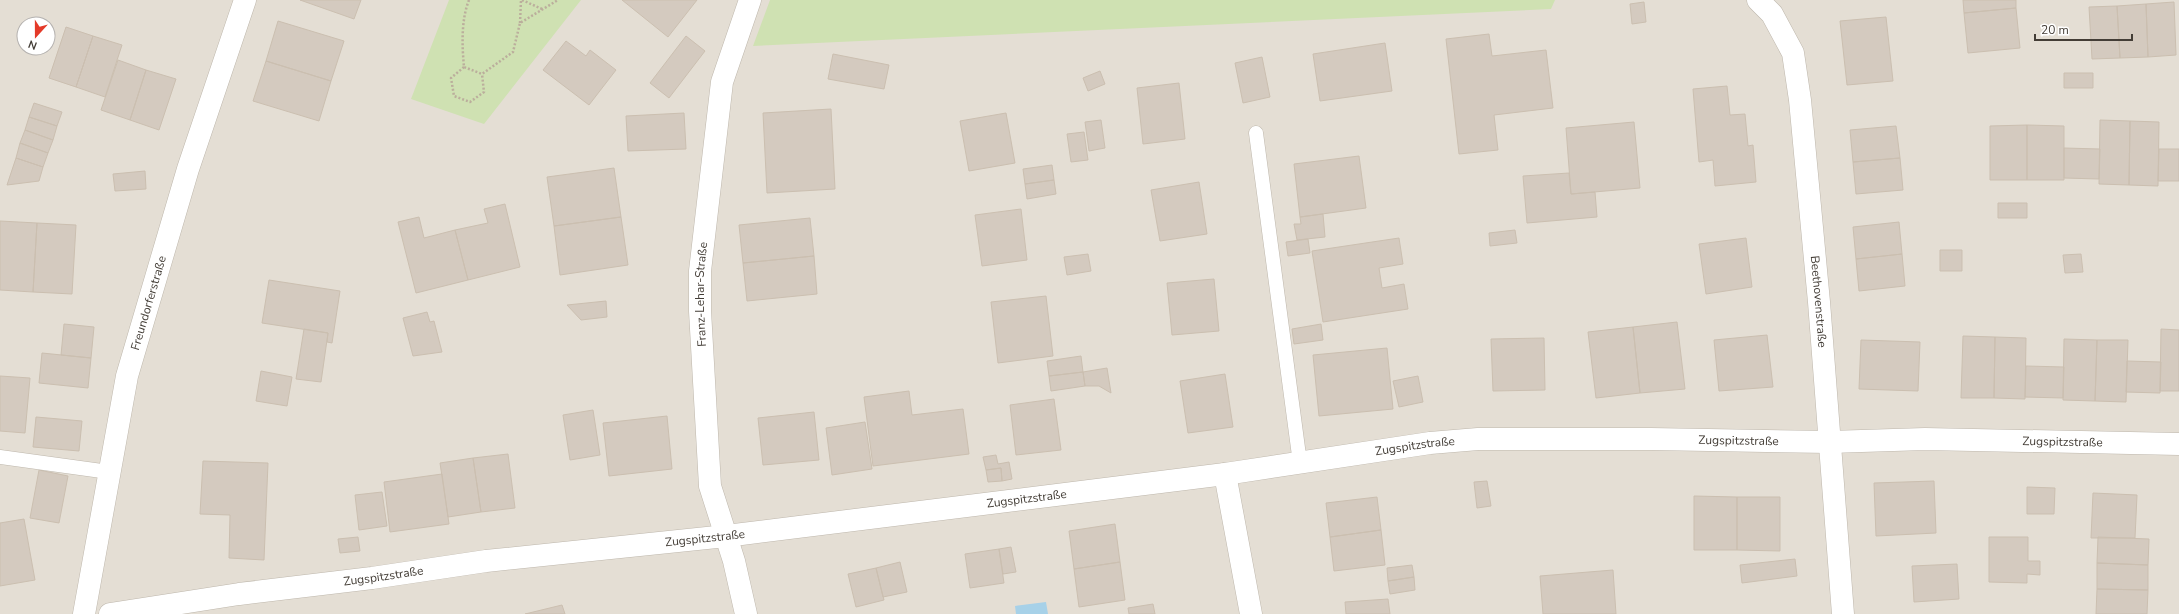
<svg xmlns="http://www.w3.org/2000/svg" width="2179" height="614" viewBox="0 0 2179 614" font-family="'Nunito Sans',sans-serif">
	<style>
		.residential { fill: #e4ded4; fill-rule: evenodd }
		.green { fill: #cfe1b2 }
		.water { fill: #a7d1e8 }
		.building { fill: #d4cabf; stroke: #cbbfb0 }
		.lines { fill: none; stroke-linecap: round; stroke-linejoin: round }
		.service-casing { stroke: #beb7ac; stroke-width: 15 }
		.minor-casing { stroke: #beb7ac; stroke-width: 23 }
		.path { stroke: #bbae9c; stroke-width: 2.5; stroke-dasharray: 2 2; stroke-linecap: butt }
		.service { stroke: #fff; stroke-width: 14 }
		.minor { stroke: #fff; stroke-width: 22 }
		.labels { text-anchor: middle; stroke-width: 3; stroke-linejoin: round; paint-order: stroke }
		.street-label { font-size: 12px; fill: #433d36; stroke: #fff }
	</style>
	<rect width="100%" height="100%" fill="#f1ede5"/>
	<path class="residential" d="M0,0H2179V614H0ZM24,24H48V48H24Z"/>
	<path class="green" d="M449,0H581L484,124L411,99Z
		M770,0H1555L1551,9L753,46Z"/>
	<path class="water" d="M1046,602L1048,614H1016L1015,606Z"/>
	<path class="building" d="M300,0H361L354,19Z
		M622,0H697L668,37Z
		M1963,0H2016V8L1964,13Z
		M1644,2L1646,22L1632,24L1630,4Z
		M2174,2L2176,55L2148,57L2146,4Z
		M2146,4L2148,57L2120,58L2117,6Z
		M2117,6L2120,58L2092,59L2089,7Z
		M2016,8L2020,48L1968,53L1964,13Z
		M1886,17L1893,81L1847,85L1840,21Z
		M278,21L344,41L331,81L266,61Z
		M66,27L93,36L76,87L49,78Z
		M1489,34L1492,56L1546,50L1553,108L1494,115L1498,150L1459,154L1446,39Z
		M93,36L122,45L105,97L76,87Z
		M686,36L705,51L669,98L650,83Z
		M566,41L586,56L590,50L616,70L589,105L543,70Z
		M1385,43L1392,91L1320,101L1313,54Z
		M833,54L889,65L884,89L828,79Z
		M1262,57L1270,97L1243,103L1235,63Z
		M118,60L146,70L130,120L101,110Z
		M266,61L331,81L319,121L253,101Z
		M146,70L176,79L159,130L130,120Z
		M1100,71L1105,84L1088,91L1083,78Z
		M2064,73H2093V88H2064Z
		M1179,83L1185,139L1143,144L1137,88Z
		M1727,86L1730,115L1745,114L1748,146L1753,145L1756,182L1715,186L1713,160L1699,162L1693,89Z
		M34,103L62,112L57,126L29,117Z
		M831,109L835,189L767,193L763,113Z
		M684,113L686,149L628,151L626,116Z
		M1006,113L1015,163L969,171L960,121Z
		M29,117L57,126L53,140L25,130Z
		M1101,120L1105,148L1089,151L1085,122Z
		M2100,120L2130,121L2129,185L2099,184Z
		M2130,121L2159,122L2158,186L2129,185Z
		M1634,122L1640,188L1571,194L1566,128Z
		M2027,125L2064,126V180H2027Z
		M2027,125V180H1990V126Z
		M1896,126L1900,158L1853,162L1850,130Z
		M25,130L53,140L48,153L20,143Z
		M1084,132L1088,160L1071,162L1067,134Z
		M20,143L48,153L43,167L16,158Z
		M2064,148L2100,149L2099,179L2064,178Z
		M2159,149H2179V181H2158Z
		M1359,156L1366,208L1300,217L1294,164Z
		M16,158L43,167L39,181L7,185Z
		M1900,158L1903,190L1856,194L1853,162Z
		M1052,165L1054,180L1025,184L1023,169Z
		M614,168L621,217L554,226L547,177Z
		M145,171L146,189L115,191L113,174Z
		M1569,173L1571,194L1595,192L1597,217L1527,223L1523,176Z
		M1054,180L1056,194L1027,199L1025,184Z
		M1199,182L1207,234L1160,241L1151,190Z
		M1998,203H2027V218H1998Z
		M505,204L520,267L468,280L455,230L488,223L484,209Z
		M1021,209L1027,260L982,266L975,215Z
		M1323,214L1325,237L1297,240L1294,224H1301L1300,217Z
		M419,217L424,238L455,230L468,280L416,293L398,222Z
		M621,217L628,265L560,275L554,226Z
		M810,218L814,256L743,263L739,225Z
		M0,221L37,223L33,292L0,290Z
		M1899,222L1902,254L1856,259L1853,227Z
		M37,223L76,225L72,294L33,292Z
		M1515,230L1517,243L1490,246L1489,233Z
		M1399,238L1403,264L1379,268L1382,288L1404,284L1408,309L1323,322L1312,251Z
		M1746,238L1752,287L1706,294L1699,244Z
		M1308,239L1310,253L1288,256L1286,242Z
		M1940,250H1962V271H1940Z
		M1088,254L1091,271L1067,275L1064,257Z
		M1902,254L1905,286L1859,291L1856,259Z
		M2081,254L2083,272L2065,273L2063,255Z
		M814,256L817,294L747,301L743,263Z
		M1214,279L1219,331L1172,335L1167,283Z
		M269,280L340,291L332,343L327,342L328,333L262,323Z
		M1046,296L1053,356L998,363L991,302Z
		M606,301L607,317L581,320L567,305Z
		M427,312L430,322L434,321L442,352L413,356L403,318Z
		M1677,322L1685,389L1640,393L1633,327Z
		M64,324L94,327L91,358L61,355Z
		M1321,324L1323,340L1294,344L1292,329Z
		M1633,327L1640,393L1596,398L1588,332Z
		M304,329L328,333L321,382L296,379Z
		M2161,329L2179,330V391H2160Z
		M1767,335L1773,387L1719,391L1714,340Z
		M1963,336L1995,337L1994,398H1961Z
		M1995,337L2026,338L2025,399L1994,398Z
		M1544,338L1545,390L1493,391L1491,339Z
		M2064,339L2097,340L2095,401L2063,400Z
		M1861,340L1920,342L1918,391L1859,389Z
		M2097,340H2128L2126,402L2095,401Z
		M1387,348L1393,409L1319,416L1313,355Z
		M42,353L91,358L88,388L39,383Z
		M1081,356L1083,372L1049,376L1047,361Z
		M2127,361L2161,362L2160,393L2126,392Z
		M2026,366L2064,367L2063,398L2025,397Z
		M1107,368L1111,393L1099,386H1085L1083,372Z
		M261,371L292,377L287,406L256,401Z
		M1083,372L1085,386L1051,391L1049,376Z
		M1225,374L1233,427L1188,433L1180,381Z
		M0,376L30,378L25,433L0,431Z
		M1418,376L1423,402L1399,407L1393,381Z
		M909,391L912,415L963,409L969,454L873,466L864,397Z
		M1054,399L1061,450L1016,455L1010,405Z
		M593,410L600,455L570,460L563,415Z
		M814,412L819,460L763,465L758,418Z
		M667,416L672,469L609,476L603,423Z
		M36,417L82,421L79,451L33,447Z
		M865,422L872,469L832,475L826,428Z
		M508,454L515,508L481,512L473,458Z
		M996,455L998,464L1009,462L1012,479L1002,481L1001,468L986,470L983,457Z
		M473,458L481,512L448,517L440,463Z
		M203,461L268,463L264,560L229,558L230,515L200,514Z
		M1001,468L1002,481L988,482L986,470Z
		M39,470L68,476L59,523L30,518Z
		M442,474L449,524L390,532L384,482Z
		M1487,481L1491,506L1477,508L1474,482Z
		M1934,481L1936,533L1876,536L1874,483Z
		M2027,487L2055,488L2054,514H2027Z
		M382,492L387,526L359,530L355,495Z
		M2093,493L2137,495L2135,538H2091Z
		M1694,496L1737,497V550H1694Z
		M1377,497L1381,530L1330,537L1326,503Z
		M1737,497H1780V551L1737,550Z
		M24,519L35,580L0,586V523Z
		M1115,524L1120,562L1074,569L1069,531Z
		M1381,530L1385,565L1334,571L1330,537Z
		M358,537L360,551L340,553L338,539Z
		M1989,537H2028V561H2040V575L2027,574V583L1989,582Z
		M2098,537L2149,539L2148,565L2097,563Z
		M1011,547L1016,572L1003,574L999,549Z
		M999,549L1004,583L970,588L965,554Z
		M1795,559L1797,576L1742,583L1740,565Z
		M900,562L907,592L883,597L876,568Z
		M1120,562L1125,600L1079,607L1074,569Z
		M2097,563L2148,565V590L2097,589Z
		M1957,564L1959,599L1914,602L1912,566Z
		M1412,565L1414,577L1388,581L1387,568Z
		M876,568L884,600L856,607L848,574Z
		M1613,570L1616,614H1543L1540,576Z
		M1414,577L1415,590L1390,594L1388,581Z
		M2097,589L2148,590L2147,614H2096Z
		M1388,599L1390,614H1346L1345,602Z
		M1153,604L1155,614H1129L1128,608Z
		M562,605L565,614H525Z"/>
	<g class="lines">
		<defs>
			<path id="service" d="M1256,133L1300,463
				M0,457L109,472"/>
			<g id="minor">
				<path id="s1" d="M1758,0L1772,14L1793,53L1800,100L1819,302L1843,614"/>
				<path d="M1225,474L1251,614"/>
				<path id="s2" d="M84,614L127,376L188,169L245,0"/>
				<path id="s3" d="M110,614L239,594L372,578L486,561L726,536L1225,474L1430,443L1478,439H1651L1830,442L1925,439L2179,444"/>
				<path id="s4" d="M746,614L734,561L710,486L700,311V271L722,82L750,0"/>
			</g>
		</defs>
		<use href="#service" class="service-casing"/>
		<use href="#minor" class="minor-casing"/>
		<path class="path" d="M469,0C461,20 462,46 464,67L482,74L513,52L520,23L558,0
			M522,0L542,9
			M520,23L521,0
			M464,67L451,78L454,96L470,102L484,92L482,74"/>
		<use href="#service" class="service"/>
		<use href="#minor" class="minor"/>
	</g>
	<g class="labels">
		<g class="street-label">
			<text dy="4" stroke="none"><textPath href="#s4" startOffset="325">Franz-Lehar-Straße</textPath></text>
			<text dy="4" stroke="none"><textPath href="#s1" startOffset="314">Beethovenstraße</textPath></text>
			<text dy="4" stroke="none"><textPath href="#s2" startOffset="318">Freundorferstraße</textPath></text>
			<text dy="4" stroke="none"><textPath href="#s3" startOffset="1640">Zugspitzstraße</textPath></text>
			<text dy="4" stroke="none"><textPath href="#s3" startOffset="1964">Zugspitzstraße</textPath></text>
			<text dy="4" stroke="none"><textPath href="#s3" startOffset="1316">Zugspitzstraße</textPath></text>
			<text dy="4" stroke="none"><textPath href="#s3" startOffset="924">Zugspitzstraße</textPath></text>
			<text dy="4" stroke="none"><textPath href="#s3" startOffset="600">Zugspitzstraße</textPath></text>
			<text dy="4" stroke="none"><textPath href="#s3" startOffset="276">Zugspitzstraße</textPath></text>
		</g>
	</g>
	<g transform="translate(36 36) rotate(201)"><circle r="19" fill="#ffffff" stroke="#b4b1af"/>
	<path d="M0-3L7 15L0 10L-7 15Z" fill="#e43a29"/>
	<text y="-6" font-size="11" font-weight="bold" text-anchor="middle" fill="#433d36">N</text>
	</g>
	<path d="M2035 34v6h97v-6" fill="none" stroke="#433d36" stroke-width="2"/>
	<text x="2041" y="34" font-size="12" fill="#433d36" stroke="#ffffff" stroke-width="3" paint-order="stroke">20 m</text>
</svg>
